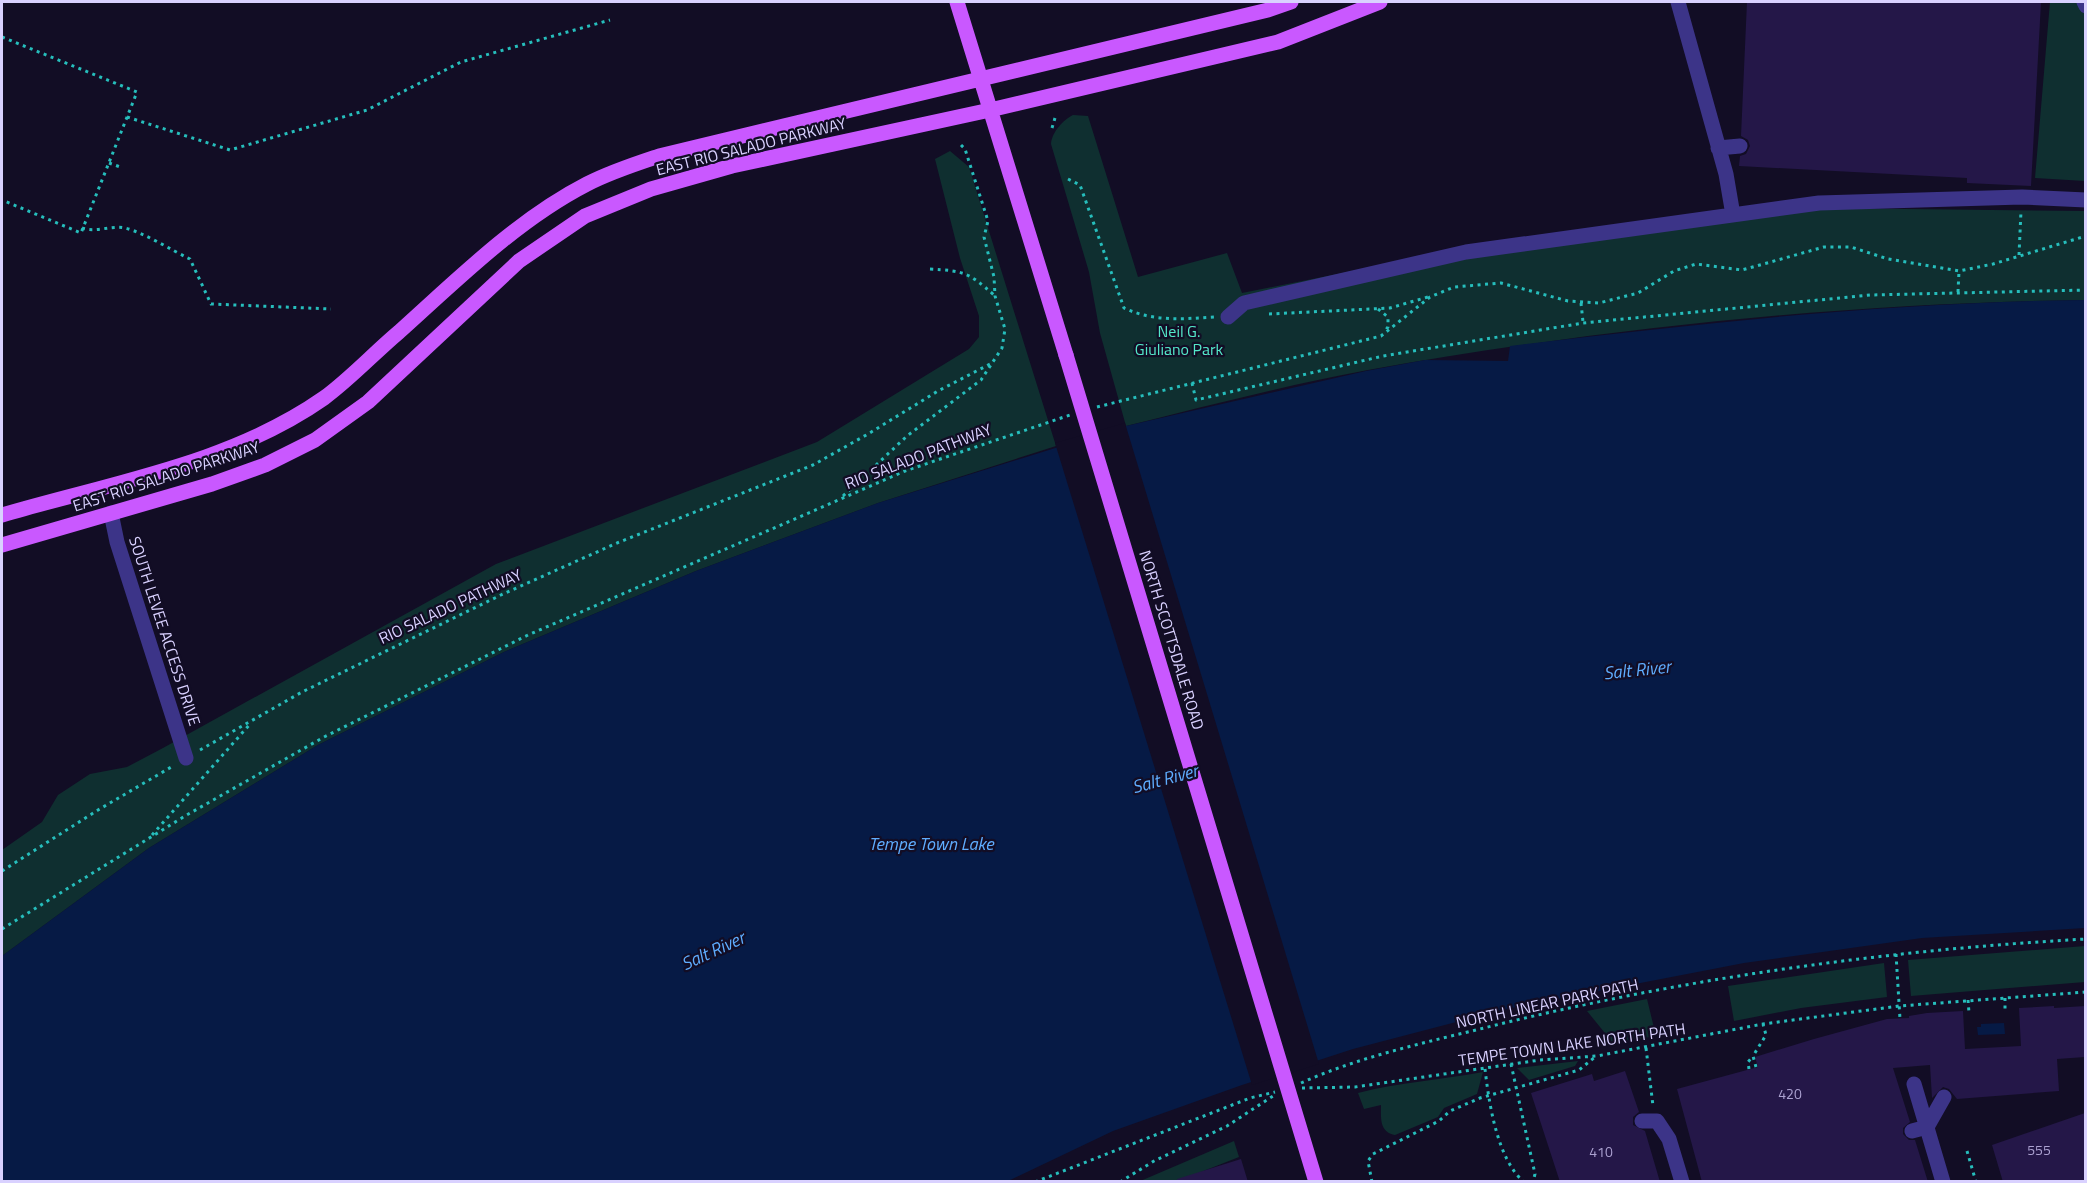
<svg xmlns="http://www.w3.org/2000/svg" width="2087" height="1183" viewBox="0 0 2087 1183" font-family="'Titillium Web',sans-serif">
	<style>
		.green { fill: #0f2f30 }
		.water { fill: #061a45 }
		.pier { fill: #120d25 }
		.building { fill: #241748 }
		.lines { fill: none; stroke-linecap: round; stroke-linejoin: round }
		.path { stroke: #26bebc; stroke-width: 3; stroke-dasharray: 3 4.5; stroke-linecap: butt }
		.minor { stroke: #3c3488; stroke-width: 15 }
		.major { stroke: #c958ff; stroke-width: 15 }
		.major-bridge { stroke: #c958ff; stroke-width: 15 }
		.labels { text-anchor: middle; stroke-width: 4.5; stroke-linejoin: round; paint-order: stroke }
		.number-label { font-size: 14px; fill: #aca2d1 }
		.street-label { font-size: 16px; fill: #d9d1ff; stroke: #120d25 }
		.park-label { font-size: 16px; fill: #54e8ca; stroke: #120d25 }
		.water-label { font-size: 18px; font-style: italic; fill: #5fadff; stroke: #120d25 }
	</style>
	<rect width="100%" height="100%" fill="#120d25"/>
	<path class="green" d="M2050,2H2085V181L2035,178Z
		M1073,115L1088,116L1138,277L1227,253L1242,293L1467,248L1821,208L2085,211V300C1846,303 1604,328 1368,370C1287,385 1206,406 1126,426L1100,333L1089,272L1051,144C1052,132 1063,120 1073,115Z
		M950,151L969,167L1056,446L878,503L696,571L504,652L318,745L149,848L2,956V850L42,822L58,795L90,774L127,767L163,748L496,564L817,442L969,349L979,337V316L960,258L935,159Z
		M2085,946V982L1911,996L1908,960Z
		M1884,963L1887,997L1801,1008L1734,1021L1728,986Z
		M1647,999L1656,1036L1613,1043L1587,1011Z
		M1578,1061L1575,1066L1529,1080L1517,1068Z
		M1483,1072L1477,1094L1444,1108L1438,1117L1395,1135C1379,1132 1381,1118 1381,1105L1364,1109L1358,1093C1399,1082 1442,1080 1483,1072Z
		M1234,1141L1239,1157L1178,1181L1138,1182Z"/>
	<path class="water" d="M2085,300V928L1922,938L1744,963L1506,1009L1353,1049L1242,1085L1113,1131L1006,1182L2,1181V956L149,848L318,745L504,652L696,571L878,503L1126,426L1366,371L1425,360L1508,361L1510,346C1702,323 1893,302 2085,300Z
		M2004,1023L2005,1034L1978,1035L1977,1027H1981V1024Z"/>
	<path class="pier" d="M1125,423L1319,1064L1252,1085L1055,443Z"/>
	<path class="building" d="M1747,2H2041L2031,186L1967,183V178L1739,166L1740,156L1746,154L1750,146L1748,140L1741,136Z
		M2054,1006V1008L2085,1006V1057L2057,1059L2059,1091L1957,1099L1949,1089L1943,1087L1932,1098L1930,1065L1893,1068L1910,1122L1903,1128V1134L1909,1140H1915L1928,1182H1702L1677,1089L1758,1067L1755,1057L1814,1039L1887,1019L1909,1018V1016L1927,1013L1963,1011L1965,1049L2021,1046L2019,1008Z
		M1625,1071L1639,1112L1633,1117V1125L1645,1131L1660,1182H1560L1531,1093L1592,1074L1594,1081Z
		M2085,1113V1182H2003L1992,1145Z
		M1241,1159L1248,1182H1178L1177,1179Z"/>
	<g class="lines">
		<path class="path" d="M2,37L137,92L81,233L2,200
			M127,117L230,150L367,110L461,62L610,20
			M1052,128L1055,118
			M109,163L123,168
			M1068,179L1080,185L1124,308C1154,322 1182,319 1214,317
			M82,228C97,233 110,225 125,228C145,233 171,250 190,259L211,304L331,309
			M2019,255L2021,211
			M930,269C964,271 968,272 994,295
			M1958,292L1959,271
			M1581,303L1583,322
			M1378,309L1388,317V327L1384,332
			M1269,314L1390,308L1428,297
			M1192,383L1196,400L1383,356L1583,323L1870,295L2086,290
			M1097,407L1381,336L1430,297L1454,287L1501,283L1568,301L1599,303L1638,293L1674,271L1696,264L1742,270L1824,247H1851L1888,259L1959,271L1993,264L2086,236
			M843,496L907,436L981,380L1002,348L1005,329L995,296L994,277L984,237L988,221L965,149L959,143
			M200,750L302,692L503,594L617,543L813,465L868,434L938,391L992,363
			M152,835L251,723
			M2,871L98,810L173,766
			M2,929L185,816L324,737L528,635L905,471L1070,415
			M1896,954L1900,1019
			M2005,998V1011
			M1968,1000L1969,1013
			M1646,1048L1653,1106
			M1511,1064L1535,1174L1533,1182
			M1756,1067L1753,1056L1766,1035L1763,1024
			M1485,1069C1489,1103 1497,1159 1524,1182
			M1749,1069L1748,1062L1753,1056
			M1301,1083C1361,1056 1428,1042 1492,1026C1686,978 1886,950 2086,939
			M1302,1088L1355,1087L1540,1060L1597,1056L1763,1024L1899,1006L2086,992
			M1967,1151L1976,1182
			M1035,1182L1250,1098L1275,1092
			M1120,1182L1154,1161L1227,1126L1273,1096
			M1372,1182L1368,1161L1373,1154L1439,1121L1450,1111L1480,1098L1579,1070L1595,1057"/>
		<path class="minor" d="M1678,2L1726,174L1733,215
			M2084,2L2086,6
			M1718,148L1740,146
			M1228,317L1244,303L1466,252L1819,203L2022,197L2086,200
			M111,513L117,542L186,758
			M1914,1084L1943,1182
			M1642,1121H1657L1669,1139L1682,1182
			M1912,1131L1927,1127L1944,1097"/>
		<path class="major" d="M957,2L1066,355
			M2,515C110,483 230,464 324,398C350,379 374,353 399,332C458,279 517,220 587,184C610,172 635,164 659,156L1268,10L1291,2
			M2,545L212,484L265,465L315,440L368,402L519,261L585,216L651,189L732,166L990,110L1278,42L1380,2"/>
		<path class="major-bridge" d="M1066,355L1316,1182"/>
	</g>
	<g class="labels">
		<g class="number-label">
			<text x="1790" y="1099">420</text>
			<text x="2039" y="1155">555</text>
			<text x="1601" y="1157">410</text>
		</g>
		<g class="street-label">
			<text transform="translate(751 146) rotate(-14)" y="6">EAST RIO SALADO PARKWAY</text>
			<text transform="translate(918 456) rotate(-21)" y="6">RIO SALADO PATHWAY</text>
			<text transform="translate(166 476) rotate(-18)" y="6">EAST RIO SALADO PARKWAY</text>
			<text transform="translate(450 606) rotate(-25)" y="6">RIO SALADO PATHWAY</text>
			<text transform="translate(165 631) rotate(72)" y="6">SOUTH LEVEE ACCESS DRIVE</text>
			<text transform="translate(1172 640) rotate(73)" y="6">NORTH SCOTTSDALE ROAD</text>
			<text transform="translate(1547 1003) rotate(-12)" y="6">NORTH LINEAR PARK PATH</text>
			<text transform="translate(1572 1044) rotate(-8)" y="6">TEMPE TOWN LAKE NORTH PATH</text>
		</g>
		<g class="park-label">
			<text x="1179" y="337">Neil G.<tspan x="1179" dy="18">Giuliano Park</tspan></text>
		</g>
		<g class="water-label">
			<text transform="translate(1637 670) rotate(-6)" y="6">Salt River</text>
			<text transform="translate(1165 779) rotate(-15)" y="6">Salt River</text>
			<text x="931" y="850">Tempe Town Lake</text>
			<text transform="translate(713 951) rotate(-25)" y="6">Salt River</text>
		</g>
	</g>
	<rect width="2087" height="1183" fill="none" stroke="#d9d1ff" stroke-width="6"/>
</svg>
